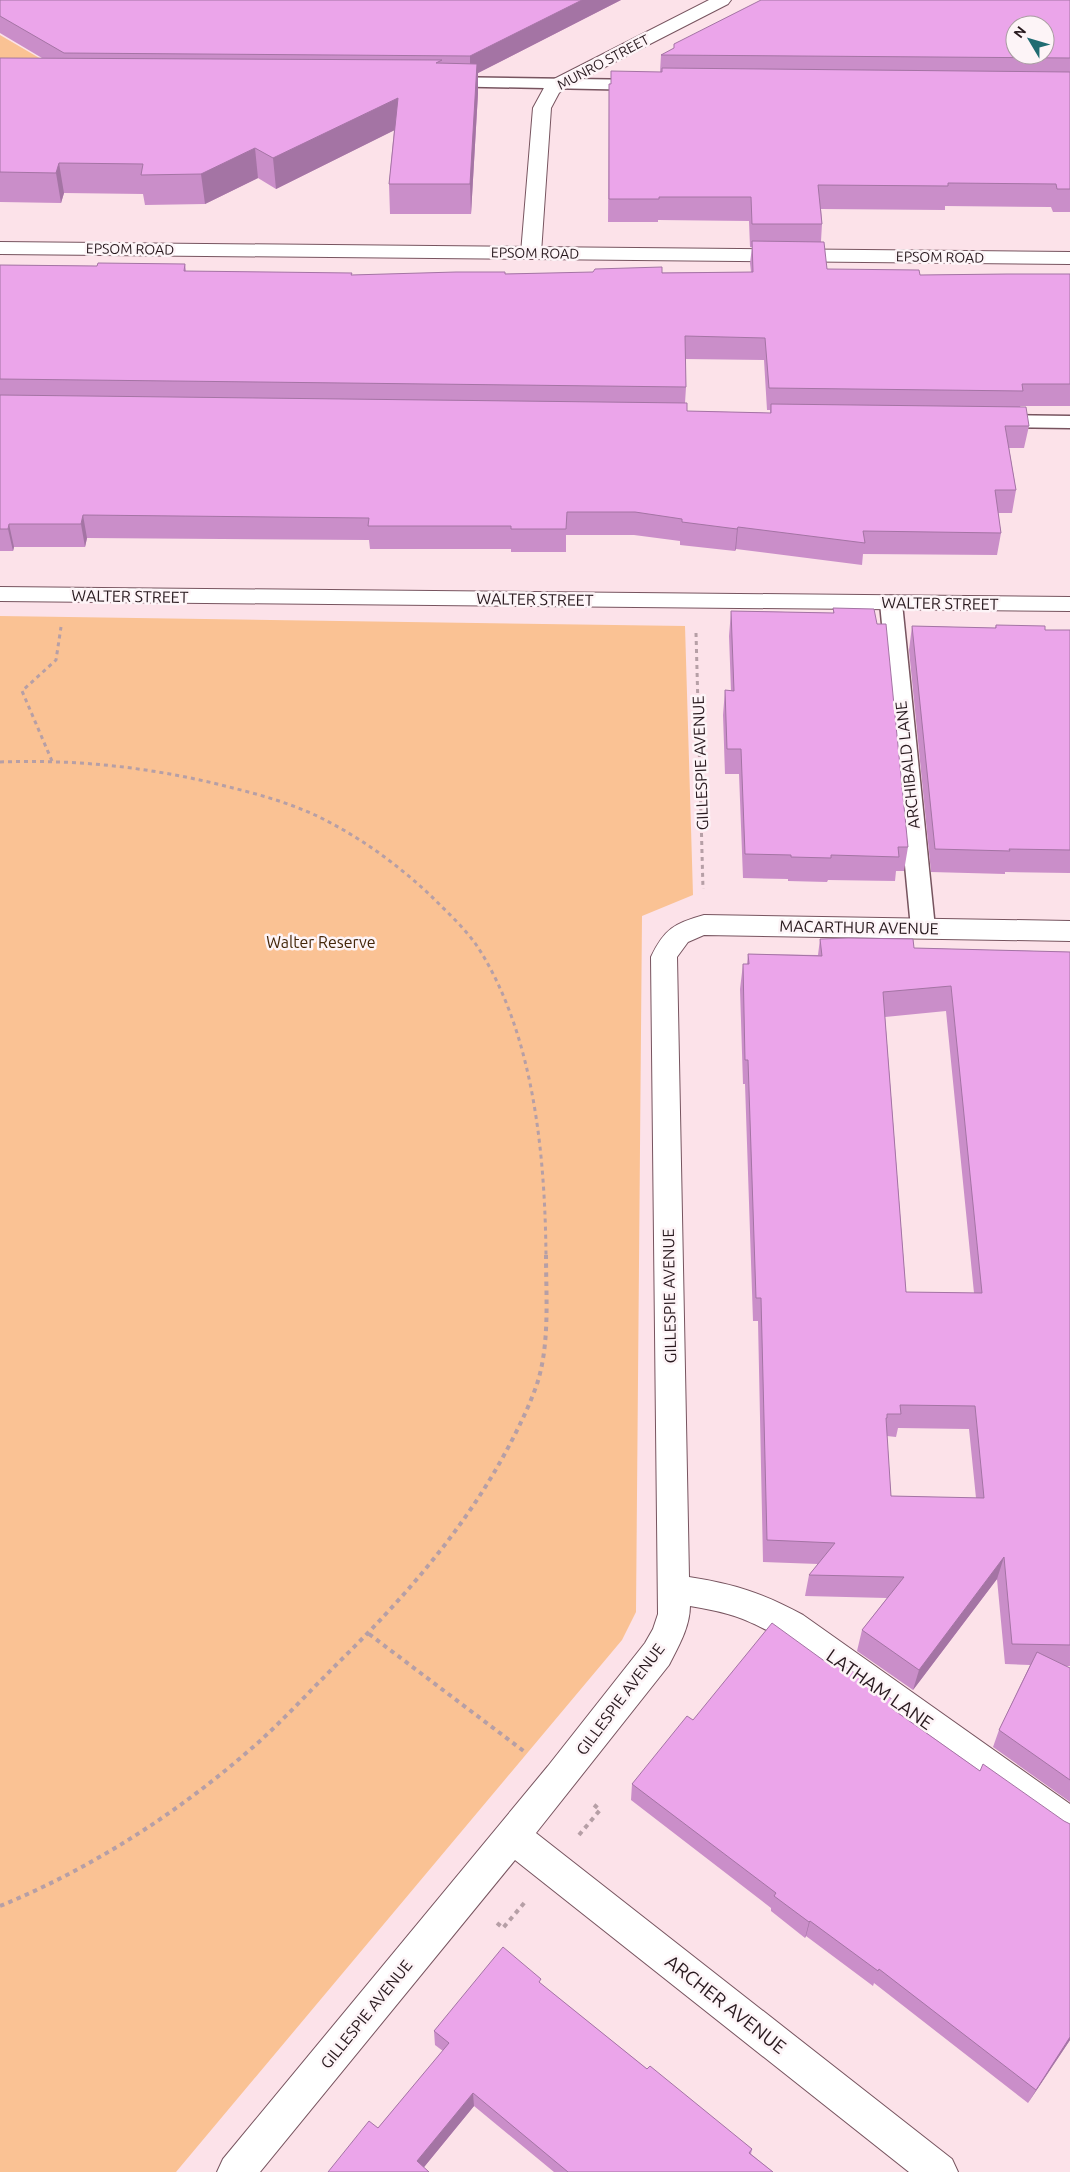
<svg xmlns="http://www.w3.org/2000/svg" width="1070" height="2172" viewBox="0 0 1070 2172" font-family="Ubuntu,sans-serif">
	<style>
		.green { fill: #fac294 }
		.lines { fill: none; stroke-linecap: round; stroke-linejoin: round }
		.lane-casing { stroke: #77545f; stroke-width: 3 }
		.street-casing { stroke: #77545f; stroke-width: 2 }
		.secondary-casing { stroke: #77545f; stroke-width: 2 }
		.path-far1 { stroke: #b69fa6; stroke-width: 3; stroke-dasharray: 4 4; stroke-linecap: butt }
		.path { stroke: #b69fa6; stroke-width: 4; stroke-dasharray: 4.5 4.5; stroke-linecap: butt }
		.lane { fill: #fff; fill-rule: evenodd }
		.street { fill: #fff; fill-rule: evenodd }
		.secondary { fill: #fff; fill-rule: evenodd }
		.wall { fill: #ca8ec9; fill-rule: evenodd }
		.shaded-wall { fill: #a474a4 }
		.building { fill: #eba5ea; stroke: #a474a4; fill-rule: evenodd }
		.labels { text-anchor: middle; stroke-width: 5; stroke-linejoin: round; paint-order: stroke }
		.far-street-label { font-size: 14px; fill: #28191e; stroke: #fdf4f7 }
		.street-label { font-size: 16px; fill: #28191e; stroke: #fdf4f7 }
		.park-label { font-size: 16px; fill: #432609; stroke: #fdf4f7 }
		.near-street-label { font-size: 19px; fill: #28191e; stroke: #fdf4f7 }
	</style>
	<rect width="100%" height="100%" fill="#fce2e9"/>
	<path class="green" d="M0,35L65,73L0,74Z
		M0,616L685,626L693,895L642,916L636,1612L622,1640L176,2172H0Z"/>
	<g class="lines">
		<defs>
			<path id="lane" d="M443,77L644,80L650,81L653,85L650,89L644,90L437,86L434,82L437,78Z
				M993,415L1070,416V428L993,427L986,425L983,421L986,417Z
				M891,596L899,598L902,603L935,928L932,934L923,937L914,934L911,928L880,603L883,598Z"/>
			<path id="street" d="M709,0H731L728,4L566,87L559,93L551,108L541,253L538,257L531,259L524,257L521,253L533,108L545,86L554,79Z
				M0,587L1070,597V611L0,601Z
				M704,915L1070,921V941L704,935L688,942L677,957L689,1577C734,1584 763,1593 803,1615L1070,1804V1841L1058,1836L779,1637C746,1618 727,1612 690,1606C690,1627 678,1647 669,1665L536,1833L952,2159L958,2172H909L515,1860L260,2172H217L223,2159L548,1766L645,1643L653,1629L658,1614L651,957C664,929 675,923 704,915Z"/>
			<path id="secondary" d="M0,242L1070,252V264L0,254Z"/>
		</defs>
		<use href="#lane" class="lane-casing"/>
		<use href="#street" class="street-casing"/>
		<use href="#secondary" class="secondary-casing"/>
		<path class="path-far1" d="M696,633L703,889
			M52,761L22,691L56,660L61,627
			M0,762C79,759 157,768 233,788C261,795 289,803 315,815C357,835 396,863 430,895C447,912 466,929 479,949C534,1036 545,1155 546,1256"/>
		<path class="path" d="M369,1634L525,1752
			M579,1835L600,1810L593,1804
			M0,1906C95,1867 184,1809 261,1740C287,1716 312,1689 337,1664C405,1597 467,1527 511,1442C521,1423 530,1404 537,1384C550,1344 546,1297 546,1255
			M497,1923L503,1928L525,1902"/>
		<use href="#lane" class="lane"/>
		<use href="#street" class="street"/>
		<use href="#secondary" class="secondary"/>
	</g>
	<path class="wall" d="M0,0H621L478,73V93L471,214H390L389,184L394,130L276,189L258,178L205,204L145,205L143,194L64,193L61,203L0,202V58H42L0,33Z
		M1070,0V212H1053L1051,207L945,206V210L821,209L822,224L821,241L827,269L920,275L1070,274V406H1020L1029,426L1024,448H1009L1016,490L1012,513H998L1001,533L997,555L863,554L862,565L736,549L735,551L680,545V541L634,535H566V552H511V549H370L369,540L87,538L85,547H14L13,551H0V265L97,266L185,264L186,271L352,275L751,272L750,263L752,247H750L749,221L658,220V222H608L609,84L660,72L661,55ZM685,359L764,360L767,410H770V413L687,411L685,403L686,387Z
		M833,608L908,847L904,871H896L895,881L828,880L827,882L788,881V879L743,878L739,774H725L723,715L725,690L731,691L729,636L731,611L833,613Z
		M996,625L1045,630H1070V873L1005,872V874L931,872L909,650L912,626L995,628Z
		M820,939L914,948L1070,952V1666H1065L1070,1668V1802L993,1747L999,1730L1030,1665L1005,1664L997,1579L913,1690L857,1651L862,1630L887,1598L805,1596L809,1575L818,1564L763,1562L758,1321H753L745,1084H743L740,989L743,964H747L748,954L818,955ZM946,1011L974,1293L906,1292L885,1017ZM898,1428L969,1429L976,1498L891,1496L887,1436L896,1437Z
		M834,1668L896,1702L894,1710L980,1771L1064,1821L1070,1824V2040L1028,2103L874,1983L873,1986L806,1936L805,1938L771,1911V1908L631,1800L632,1784L693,1720Z
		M541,1984L647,2069L752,2149L751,2154L773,2172H554L474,2106L424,2167L378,2128L443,2051L435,2045L434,2031Z"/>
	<path class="shaded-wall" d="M582,0H621L478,73V93L471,214L470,184V56Z
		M398,98L399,128L276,189L273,158Z
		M255,148L258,178L205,204L201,174Z
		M59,163L64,193L61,203L56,173Z
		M83,515L87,538L85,547L81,524Z
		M9,524L14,547L13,551L8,529Z
		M738,527L736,549L735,551L737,529Z
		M1004,1557L997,1579L913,1690L919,1670Z
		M896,1702L891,1719V1708Z
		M810,1921L806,1936L805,1938L809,1922Z
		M1070,2037V2040L1028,2103L1036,2090Z
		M473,2093L474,2106L420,2172L417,2161Z"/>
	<path class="building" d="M0,0H582L470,56L64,53L0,16Z
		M761,0H1070V58L661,55L674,48V44ZM1015,25H1045V55H1015Z
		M0,58L442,60L436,63L477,64L470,184H389L398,98L273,158L255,148L201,174L141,175L143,164L59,163L56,173L0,172Z
		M662,68L1070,72V189H1057L1056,184L948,183V186L818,185L822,224H752L751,197H659V199H609V84H611V71L662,72Z
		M752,241L824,242L827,269L919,270L920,275L1007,274H1070V384H1022L1023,391L769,388L765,338L685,336L686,387L0,379V265L97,266L98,263L185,264L184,271L352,273L351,275L456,272H505V274L593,272L595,269L662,267V273L753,272Z
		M0,395L687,403V411L771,413V404L1026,407L1029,426H1005L1016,490H995L1001,533L863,531L865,543L738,527L737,529L682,522V519L635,512H567L566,529H511V526H368L369,518L83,515L81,524H9L8,529H0Z
		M833,608L874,609L877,624H886L908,847H898L899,857L831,855V858L791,857V855L745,854L741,749H727L725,690L734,691L731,611L834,613Z
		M996,625L1045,626V630H1070V850L1009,849L1010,851L935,849L912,626L996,628Z
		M848,938L913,939L914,948L1070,952V1645L1012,1644L1004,1557L919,1670L862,1630L904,1577L809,1575L835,1543L767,1540L761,1298H756L748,1060H745L743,964H749L748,954L822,956L820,939ZM951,986L982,1293L906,1292L883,992ZM900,1405L975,1406L984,1498L891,1496L886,1418H887V1414H901Z
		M772,1623L834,1668L839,1662L896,1702L891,1708L980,1771L983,1764L1064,1821L1070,1824V2037L1036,2090L879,1969L878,1971L810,1921L809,1922L774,1896L776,1893L632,1784L687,1716L693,1720Z
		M1037,1652L1070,1668V1780L999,1730Z
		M503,1947L541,1979L539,1982L647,2069L650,2066L752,2149L749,2153L773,2172H568L473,2093L417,2161L429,2172H328L369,2121L378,2128L449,2043L434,2031Z"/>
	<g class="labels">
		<g class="far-street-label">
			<text transform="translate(603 62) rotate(-28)" y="5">MUNRO STREET</text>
			<text transform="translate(130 249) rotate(1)" y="5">EPSOM ROAD</text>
			<text transform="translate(535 253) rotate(1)" y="5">EPSOM ROAD</text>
			<text transform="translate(940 257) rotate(1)" y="5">EPSOM ROAD</text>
		</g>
		<g class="street-label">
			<text transform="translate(130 596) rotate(1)" y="6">WALTER STREET</text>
			<text transform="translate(535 599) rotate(1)" y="6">WALTER STREET</text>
			<text transform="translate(940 603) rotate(1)" y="6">WALTER STREET</text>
			<text transform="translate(700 763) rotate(-92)" y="6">GILLESPIE AVENUE</text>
			<text transform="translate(907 765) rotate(-96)" y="6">ARCHIBALD LANE</text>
			<text transform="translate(859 927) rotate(1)" y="6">MACARTHUR AVENUE</text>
			<text transform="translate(669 1296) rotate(-91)" y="6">GILLESPIE AVENUE</text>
			<text transform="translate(620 1699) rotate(-53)" y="6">GILLESPIE AVENUE</text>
			<text transform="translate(366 2014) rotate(-51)" y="6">GILLESPIE AVENUE</text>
		</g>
		<g class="park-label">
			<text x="321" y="948">Walter Reserve</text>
		</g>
		<g class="near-street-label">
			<text transform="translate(880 1689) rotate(35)" y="7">LATHAM LANE</text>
			<text transform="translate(726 2004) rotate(38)" y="7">ARCHER AVENUE</text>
		</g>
	</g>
	<g transform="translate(1030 40) rotate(308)"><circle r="24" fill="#fdf4f7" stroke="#a89ca0"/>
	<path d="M0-4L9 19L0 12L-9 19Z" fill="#206c72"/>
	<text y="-8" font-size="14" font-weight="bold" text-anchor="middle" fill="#28191e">N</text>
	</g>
</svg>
